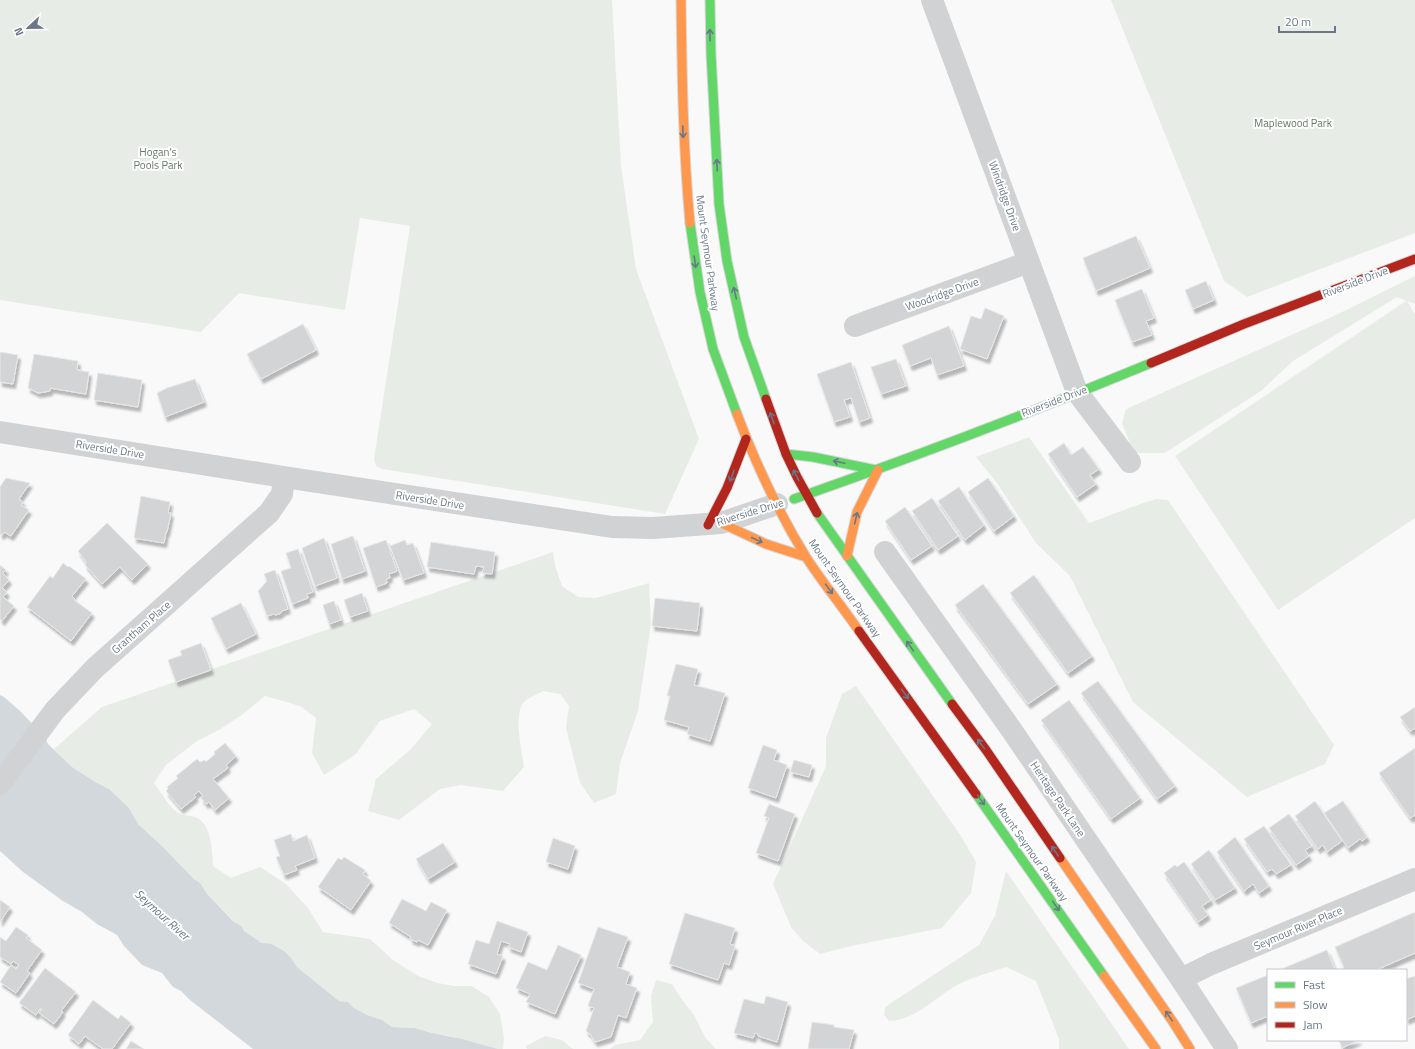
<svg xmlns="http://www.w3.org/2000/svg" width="1415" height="1049" viewBox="0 0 1415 1049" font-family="'Titillium Web',sans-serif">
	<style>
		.green { fill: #e8ece7 }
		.water { fill: #d2d8dc }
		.building { fill: #d3d4d5; stroke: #e8e8e8; filter: url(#shadow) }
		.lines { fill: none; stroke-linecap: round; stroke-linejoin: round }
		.fast-casing { stroke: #d6d7d8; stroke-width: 11 }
		.slow-casing { stroke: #d6d7d8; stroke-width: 11 }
		.jam-casing { stroke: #d6d7d8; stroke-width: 11 }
		.street { stroke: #d1d2d4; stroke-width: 22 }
		.fast { stroke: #63d668; stroke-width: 9 }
		.slow { stroke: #ff974d; stroke-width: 9 }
		.jam { stroke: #b3261e; stroke-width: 9 }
		.oneway { stroke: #697789 }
		.labels { text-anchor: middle; stroke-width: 4; stroke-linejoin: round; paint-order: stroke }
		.park-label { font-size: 11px; fill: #667a64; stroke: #fff }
		.street-label { font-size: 11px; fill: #697789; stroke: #fff }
		.water-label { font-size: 12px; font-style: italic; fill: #657783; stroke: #fff }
	</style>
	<defs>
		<filter id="shadow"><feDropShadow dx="2.5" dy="4.5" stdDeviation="1" flood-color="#0004"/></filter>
	</defs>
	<rect width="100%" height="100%" fill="#f9f9f9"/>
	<path class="green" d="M0,0H612L621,166L636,269L699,439L665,514L382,469L376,466L374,459L410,226L360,218L345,310L239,293L201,332L0,300Z
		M1111,0H1415V233L1247,297L1224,281Z
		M1415,276V304L1407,301L1415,314V518L1278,610L1175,456L1406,301L1397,297L1293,361L1261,391L1165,453H1134L1122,423L1126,409L1336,315Z
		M1029,437L1089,523L1143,503L1157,499L1168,500L1334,745L1325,764L1247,797L1133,702L1070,576L1036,543L997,483L976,457Z
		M553,552L555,565L562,586L578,597L596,598L649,583L651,624L638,711L620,763L616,794L594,803L580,783L566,728L569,706L560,694L543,691C538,694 528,698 524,702C513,716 522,750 524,767L503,791L461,785L440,789L399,820L368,811L376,779L411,749L432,724L414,709L380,721L356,754L324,775L312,753L316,718L300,706L265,696L243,714L219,730L197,741L166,765L154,783C162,793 169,808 180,814C184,816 190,815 195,817C212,823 212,851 213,866L231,878L260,867L286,884L308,908L323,932L370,939L393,960L418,976L438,983L453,986H472L489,997L500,1014L504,1038L503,1049H498L450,1036L428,1032L415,1028L392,1027L382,1020L367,1015L354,1008L348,1002L339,1001L297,967L291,958L262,943L244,931L208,895L200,883L194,879L163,847L138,824L129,808L109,789L97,783L72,767L54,749L102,707Z
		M856,686L961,836L976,862L971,893L942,928L851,946L820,954L803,941L791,927L773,884L826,766V738L842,694Z
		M1006,871L1129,1049H1059V1039L1036,981L1006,967C991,972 974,977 959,984C936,996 917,1020 889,1021L884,1015L885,1007L979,945L995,916Z
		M656,980L672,984L680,997L694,1015L705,1037L716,1049H610L615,1045L640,1040L653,1022L651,996Z
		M545,1036L562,1040L573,1049H527L526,1046Z"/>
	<path class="water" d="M0,695L4,697L20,711L45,737L48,744L72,767L97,783L109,789L129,808L138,824L163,847L194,879L200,883L208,895L233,921L242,927L244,931L262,943L271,944L284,951L291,958L297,967L339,1001L348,1002L354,1008L367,1015L382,1020L392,1027L415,1028L428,1032L462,1039L498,1049H253L190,1000L181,991L173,987L162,973L142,965L124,946L117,935L97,924L82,912L63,901L23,872L0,851Z"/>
	<path class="building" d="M1136,236L1150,268L1096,291L1083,258Z
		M1206,281L1214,300L1193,309L1185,290Z
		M1142,289L1154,318L1146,321L1152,335L1132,342L1115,300Z
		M985,308L1004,316L987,359L960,349L971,316L981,319Z
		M303,324L316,350L261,379L247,354Z
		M949,326L964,366L937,375L931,358L910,366L902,345Z
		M0,352L18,355L13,384L0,382Z
		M34,354L78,361L77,370L89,372L86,394L50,388V391L38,393L28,388Z
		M896,359L906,386L881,394L871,367Z
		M851,362L870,418L859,422L851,398L844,400L850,417L834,422L817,374Z
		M98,373L142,380L138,407L94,400Z
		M195,379L204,402L165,417L157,393L167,388Z
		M1064,443L1071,455L1083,447L1099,469L1090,475L1096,484L1077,497L1048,454Z
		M6,478L30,483L19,499L23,502L21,505L29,510L11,536L4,532L2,535L0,534V487Z
		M988,478L1014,516L994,531L968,492Z
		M959,487L984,525L965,540L938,501Z
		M141,496L170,502L168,513H171L167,532H166L164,543L134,538Z
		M932,498L958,536L938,550L912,511Z
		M905,507L932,546L911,560L885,521Z
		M107,523L148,564L132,580L120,567L102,584L85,565L86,562L78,551Z
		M353,536L365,571L342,579L331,544Z
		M324,538L337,578L315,586L302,548Z
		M386,540L397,571L389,574L390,578L386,579L387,583L376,587L363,548Z
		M405,540L407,545L413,543L424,573L403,580L390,546Z
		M431,542L495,552L492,574L482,573L484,567L476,566L474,574L427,567Z
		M298,549L313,592L307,594L308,598L292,604L281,571L291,568L286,553Z
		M63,563L68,567L69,566L86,579L72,596L75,599L74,600L92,613L71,641L27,607L50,576L53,578Z
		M0,565L6,570L3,573L9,580L2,588L7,592L3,597L14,606L2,621L0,619Z
		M275,570L288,609L282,611L281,613L276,615L274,614L267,616L258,591L267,581L264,574Z
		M1034,575L1092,656L1068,673L1010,593Z
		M983,584L1057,684L1028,704L955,605Z
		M362,593L368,611L350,617L344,600Z
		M655,598L700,603L697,631L652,626Z
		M334,601L341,620L329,624L323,605Z
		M241,603L256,634L226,649L211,618Z
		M201,643L211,670L176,682L168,660L182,655L180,651Z
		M676,664L698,669L694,685L725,693L710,741L687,734L689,727L664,720L670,696H667Z
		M1098,681L1175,786L1157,799L1081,693Z
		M1069,700L1140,798L1111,819L1041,720Z
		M1415,707V728L1410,731L1400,717Z
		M225,743L236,756L226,765L228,768L213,779L229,798L215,810L209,802L206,804L201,798L203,796L199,791L194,795L196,797L181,809L166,791L168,789L167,787L178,778L176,776L197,759L200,762L205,760L206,762L215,754L214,752Z
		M763,745L777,750L774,760L787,765L776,798L748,788Z
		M1415,748V815L1410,818L1379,773Z
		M794,760L812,765L809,777L790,772Z
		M1315,801L1342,841L1327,852L1323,845L1318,849L1295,816Z
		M1343,801L1367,837L1362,841L1360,839L1348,848L1324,813Z
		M769,804L795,814L778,861L756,853L769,818L764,816Z
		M1289,814L1312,846L1305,850L1309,856L1296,865L1269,828Z
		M1264,826L1291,865L1276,874L1272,869L1267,872L1244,839Z
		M291,834L293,841L307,835L315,858L295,866L297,870L284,875L276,857L280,856L274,840Z
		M1235,837L1269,886L1259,893L1253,884L1244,891L1217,852Z
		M553,838L575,846L568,869L546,862Z
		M443,843L455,862L428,879L416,859Z
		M1209,850L1235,888L1215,900L1191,864Z
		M344,857L365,870L363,874L371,881L351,910L318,887L338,858L342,860Z
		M1184,862L1211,900L1202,906L1208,915L1198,922L1164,873L1175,865L1177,867Z
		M402,899L426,911L431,902L447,910L428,945L418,940L417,942L410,939L411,937L389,923Z
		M0,900L10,907L0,922Z
		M1415,912V953L1376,970H1345L1335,947Z
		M685,913L735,928L730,944L735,946L729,965L724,963L718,980L669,964Z
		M497,921L528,932L521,952L508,947L510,944L501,941L497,954L503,956L496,974L468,964L476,940L489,944Z
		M16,927L28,935L26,938L42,950L27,971L30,973L16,993L0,982L11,965L16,969L19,965L13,961L11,964L0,957V937L6,941Z
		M598,927L628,937L617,967L630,972L626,984L637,988L626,1018L618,1015L611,1037L595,1042L590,1034L586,1031L594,1008L588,1006L594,989L578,983Z
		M558,945L581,955L555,1014L526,1002L530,994L516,988L528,962L547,970Z
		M1327,950L1335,970H1279Z
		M45,968L76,992L61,1011L63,1012L54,1024L39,1013L42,1009H40L36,1015L19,1003Z
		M1268,975V1016L1251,1023L1236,988Z
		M1415,976V1016L1406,1020V979Z
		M766,996L788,1002L777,1042L758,1036V1034L755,1033L753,1038L734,1033L744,999L764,1004Z
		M93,1000L118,1019L121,1015L131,1023L112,1049H103L85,1036L79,1044L68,1035Z
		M812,1022L834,1025V1027L854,1030L849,1049H808Z
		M1339,1040H1359L1342,1048Z
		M131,1041L144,1049H126Z"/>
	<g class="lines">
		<defs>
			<path id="fast" d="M710,0L711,54L719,204L727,261L744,337L766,399
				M690,223L700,292L713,349L737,414
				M786,454L813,457L876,470
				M794,499C914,457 1033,412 1151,363
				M817,513L952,704
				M976,794L1104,976"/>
			<path id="slow" d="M681,0C682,74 683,148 690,223
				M737,414C755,462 779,513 806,557C822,582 842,606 859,631
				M721,523L766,544L806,557
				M847,556L857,512L878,470
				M1060,858L1173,1022L1190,1049
				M1104,976L1156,1049"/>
			<path id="jam" d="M1151,363L1244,324L1415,259
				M766,399L786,454L797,477L817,513
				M708,525L727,488L746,439
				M859,631L976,794
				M952,704L986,750L1060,858"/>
		</defs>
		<use href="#fast" class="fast-casing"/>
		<use href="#slow" class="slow-casing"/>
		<use href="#jam" class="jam-casing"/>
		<path class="street" d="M932,0L1077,392L1130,462
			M855,326L1029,262
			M0,432L284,477L612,527L653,528L721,523L777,504
			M885,552L1013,732L1181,979L1227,1049
			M0,784L55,710L95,668L269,513L282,494L284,477
			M1181,979L1211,964L1415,879"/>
		<use href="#fast" class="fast"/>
		<use href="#slow" class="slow"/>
		<use href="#jam" class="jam"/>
	</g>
	<defs><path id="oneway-shaft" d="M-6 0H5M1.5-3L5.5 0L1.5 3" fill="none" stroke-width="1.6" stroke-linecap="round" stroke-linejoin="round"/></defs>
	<g class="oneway">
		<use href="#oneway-shaft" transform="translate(710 35) rotate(-91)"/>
		<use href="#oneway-shaft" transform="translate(683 132) rotate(88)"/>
		<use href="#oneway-shaft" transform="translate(717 165) rotate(-93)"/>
		<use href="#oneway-shaft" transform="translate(695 262) rotate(82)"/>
		<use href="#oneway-shaft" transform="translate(735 293) rotate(-103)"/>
		<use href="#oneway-shaft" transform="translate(772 418) rotate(-110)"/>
		<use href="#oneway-shaft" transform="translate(839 462) rotate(-168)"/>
		<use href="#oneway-shaft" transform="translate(796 475) rotate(-117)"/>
		<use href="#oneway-shaft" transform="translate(732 476) rotate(110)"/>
		<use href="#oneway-shaft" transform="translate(856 518) rotate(-77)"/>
		<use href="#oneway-shaft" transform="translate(757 540) rotate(25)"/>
		<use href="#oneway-shaft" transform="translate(829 589) rotate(54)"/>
		<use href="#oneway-shaft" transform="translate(910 646) rotate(-125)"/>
		<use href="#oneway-shaft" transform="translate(905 694) rotate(54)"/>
		<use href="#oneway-shaft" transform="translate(981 744) rotate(-126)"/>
		<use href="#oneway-shaft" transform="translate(981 800) rotate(55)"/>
		<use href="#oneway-shaft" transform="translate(1055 851) rotate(-124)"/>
		<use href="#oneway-shaft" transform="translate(1056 906) rotate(55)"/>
		<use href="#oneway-shaft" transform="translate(1169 1016) rotate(-125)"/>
	</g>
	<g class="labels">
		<g class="park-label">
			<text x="1293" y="127">Maplewood Park</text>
			<text x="158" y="156">Hogan's<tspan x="158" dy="13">Pools Park</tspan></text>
		</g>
		<g class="street-label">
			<text transform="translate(1005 196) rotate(70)" y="4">Windridge Drive</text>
			<text transform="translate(708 253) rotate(82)" y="4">Mount Seymour Parkway</text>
			<text transform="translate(1355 282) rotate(-21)" y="4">Riverside Drive</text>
			<text transform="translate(942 294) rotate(-20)" y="4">Woodridge Drive</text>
			<text transform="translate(1054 401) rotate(-21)" y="4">Riverside Drive</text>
			<text transform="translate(110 449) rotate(9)" y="4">Riverside Drive</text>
			<text transform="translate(430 500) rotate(9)" y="4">Riverside Drive</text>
			<text transform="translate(750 512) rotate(-17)" y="4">Riverside Drive</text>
			<text transform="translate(845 588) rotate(55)" y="4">Mount Seymour Parkway</text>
			<text transform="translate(141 627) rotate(-41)" y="4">Grantham Place</text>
			<text transform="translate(1058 799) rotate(56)" y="4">Heritage Park Lane</text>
			<text transform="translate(1032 852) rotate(55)" y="4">Mount Seymour Parkway</text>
			<text transform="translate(1298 928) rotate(-23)" y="4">Seymour River Place</text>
		</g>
		<g class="water-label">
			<text transform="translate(162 915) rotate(42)" y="4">Seymour River</text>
		</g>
	</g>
	<rect x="1267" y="969" width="140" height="72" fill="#ffffff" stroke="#c3c9d0"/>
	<rect x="1275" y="982" width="20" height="6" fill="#63d668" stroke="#c3c9d0"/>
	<text x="1303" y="989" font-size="12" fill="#697789">Fast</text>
	<rect x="1275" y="1002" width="20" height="6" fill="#ff974d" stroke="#c3c9d0"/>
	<text x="1303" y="1009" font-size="12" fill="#697789">Slow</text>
	<rect x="1275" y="1022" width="20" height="6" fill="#b3261e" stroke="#c3c9d0"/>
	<text x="1303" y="1029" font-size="12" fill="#697789">Jam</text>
	<g transform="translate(28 28) rotate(248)" stroke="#ffffff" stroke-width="3" paint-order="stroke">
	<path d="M0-3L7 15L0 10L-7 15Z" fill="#697789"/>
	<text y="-6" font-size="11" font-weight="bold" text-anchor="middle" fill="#697789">N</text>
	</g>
	<path d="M1279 26v6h56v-6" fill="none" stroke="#697789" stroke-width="2"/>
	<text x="1285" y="26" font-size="12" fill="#697789" stroke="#ffffff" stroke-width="3" paint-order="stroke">20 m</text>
</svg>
